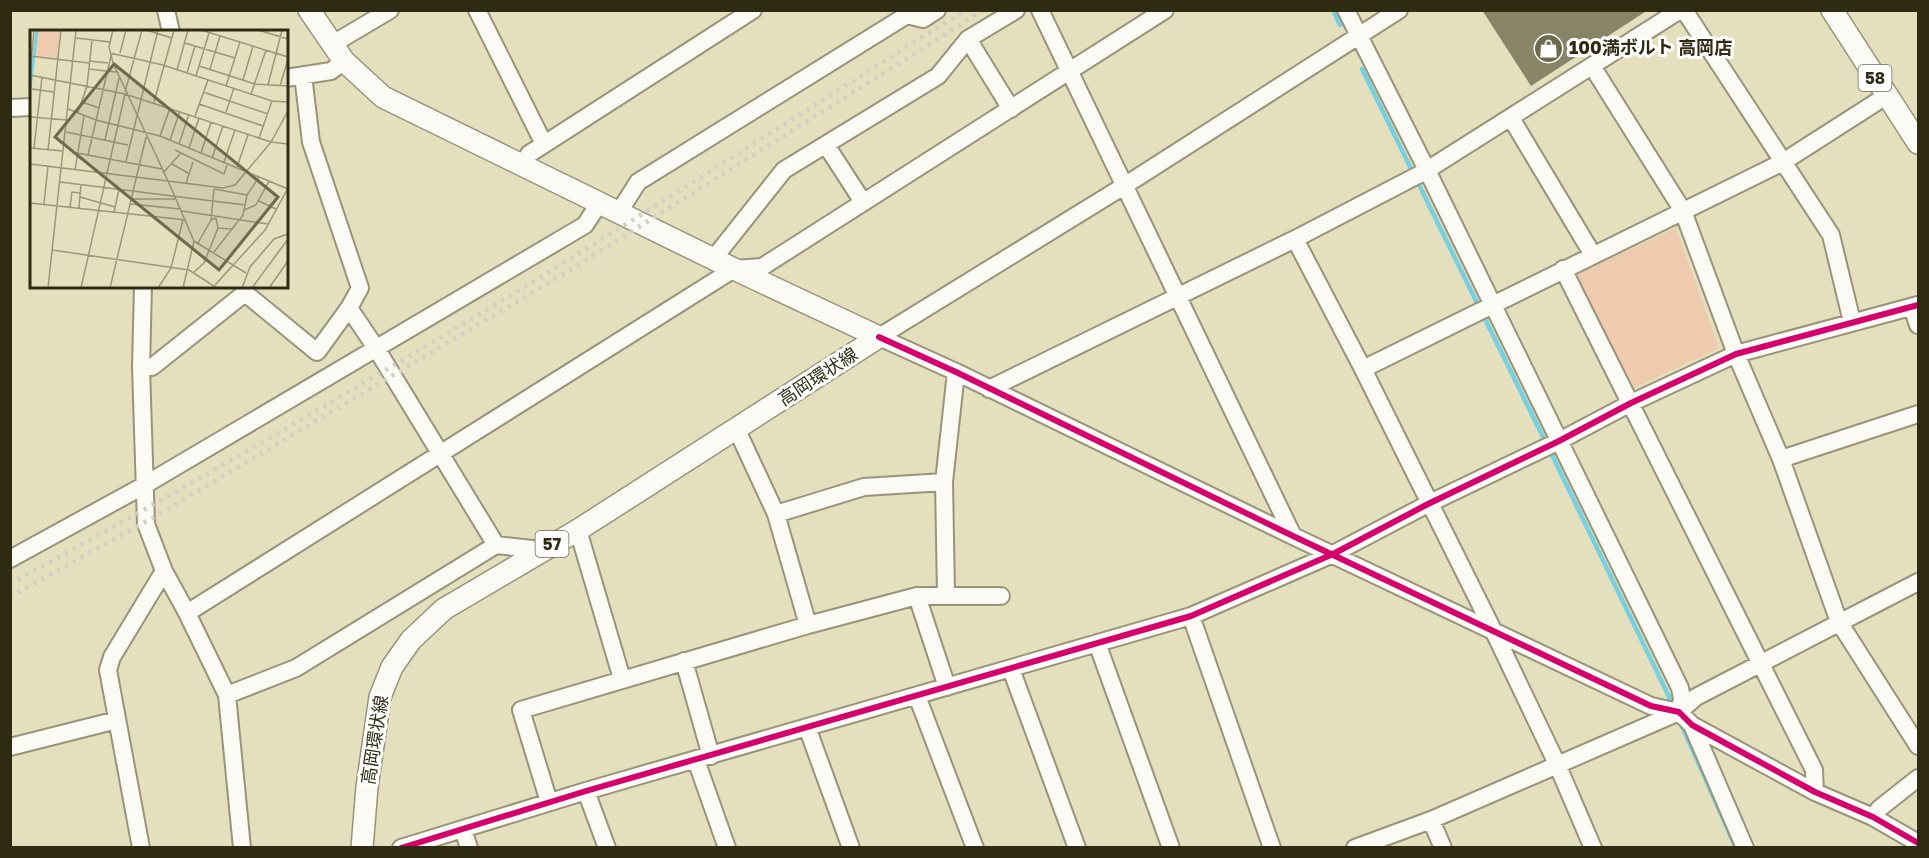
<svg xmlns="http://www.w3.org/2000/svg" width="1929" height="858" viewBox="0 0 1929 858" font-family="'Golos Text','Noto Sans JP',sans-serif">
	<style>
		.green { fill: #eecaae }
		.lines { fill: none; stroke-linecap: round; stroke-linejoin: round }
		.stream { stroke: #77d0e0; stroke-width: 4.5 }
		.building { fill: #888468 }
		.minor-casing { stroke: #989479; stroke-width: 20 }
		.major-casing { stroke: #989479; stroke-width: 24 }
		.minor { stroke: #fbfaf5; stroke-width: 16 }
		.major { stroke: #fbfaf5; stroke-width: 21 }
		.rail { stroke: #d1cfc5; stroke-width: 4.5; stroke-dasharray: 3 6; stroke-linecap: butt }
		.cycleway-casing { stroke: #fff; stroke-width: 10 }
		.cycleway { stroke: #d6006c; stroke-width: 6 }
		.labels { text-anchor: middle; stroke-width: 6; stroke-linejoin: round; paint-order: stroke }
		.shield { fill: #fff; stroke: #6d6b59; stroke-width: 1.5 }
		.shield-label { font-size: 16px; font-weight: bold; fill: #2e2b12 }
		.poi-label { font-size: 18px; font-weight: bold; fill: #2e2b12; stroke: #fff; text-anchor: start }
		.street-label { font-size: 18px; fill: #2e2b12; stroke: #fff }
		.inset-river { fill: none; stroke: #77d0e0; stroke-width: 3 }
		.inset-road { fill: none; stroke: #9b9779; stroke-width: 1.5 }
		.view { fill: #6e6a4e; fill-opacity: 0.15; stroke: #6e6a4e; stroke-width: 3 }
		.inset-edge { fill: none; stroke: #2e2b12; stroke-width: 3 }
	</style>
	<rect width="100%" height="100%" fill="#e4dfbd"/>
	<path class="green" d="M1676,228L1719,348L1632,389L1576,275Z"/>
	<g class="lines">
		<path class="stream" d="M1333,10L1340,25
			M1362,69L1546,443
			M1550,451L1673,705
			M1681,724L1736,848"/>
	</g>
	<path class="building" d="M1482,10H1648L1531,86Z"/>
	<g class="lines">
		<defs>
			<path id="minor" d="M166,10L171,32
				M477,10L544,144
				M1040,10L1293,536
				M1346,10L1427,170L1680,688L1682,699L1679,712
				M1684,10L1831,235L1852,322
				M968,39L1011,109
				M331,45L390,10
				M1592,66L1683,211L1736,354L1781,459L1839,622L1918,746
				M303,75L311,142L360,288L349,308
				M286,78L331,71L344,61
				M10,108L32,107
				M1511,118L1593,255
				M826,145L863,202
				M523,164L529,154L753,10
				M619,212L638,182L907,15L923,19L937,10
				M1295,239L1363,369L1494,632L1557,764L1593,848
				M714,258L784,170L938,76L968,39L1016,10
				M1563,269L1814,770L1815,792
				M143,286L141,367L146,524L164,571L187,613L227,695L242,848
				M1912,307L1918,325
				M879,337L956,372L1293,536L1651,706L1679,712L1692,725L1815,792L1873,817L1918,843
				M879,337L1124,186L1399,10
				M141,367H152L245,293L317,352L349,308L376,348L496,545
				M1363,369L1783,162L1886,96
				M989,389L1295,239L1424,172L1680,10
				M737,430L776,514L808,625
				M1781,459L1918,414
				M776,514L864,487L944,482
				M578,530L622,679
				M10,559L143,486L585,225L600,202
				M946,595L944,482L956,372
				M917,596L947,687
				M187,613L734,269L762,267L1165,10
				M1191,616L1272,848
				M1097,643L1171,848
				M684,661L711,756
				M1011,669L1077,848
				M227,695L296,668L496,545L541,550
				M917,696L975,848
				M1692,725L1745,848
				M807,727L851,848
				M10,747L117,720
				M696,760L727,848
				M586,791L607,848
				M549,802L521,710L808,625L917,596H1001
				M1873,817L1880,808L1918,778
				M1431,820L1443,848
				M463,829L469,848
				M141,848L108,670L112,657L164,571
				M401,848L586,791L1191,616L1333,554L1428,504L1559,441L1631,403L1736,354L1918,305
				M1355,848L1431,820L1679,712L1696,697L1918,582"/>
			<path id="major" d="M309,10L344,61L383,97L734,269L879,337
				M1832,10L1918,143
				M362,848L367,787L380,697L392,667L411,640L444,609L578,530L879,337"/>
		</defs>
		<use href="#minor" class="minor-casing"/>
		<use href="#major" class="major-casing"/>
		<use href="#minor" class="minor"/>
		<use href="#major" class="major"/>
		<path class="rail" d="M10,584C198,481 384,373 567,261C700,178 832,94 965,10
			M10,597L156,516L572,269L984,10"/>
		<defs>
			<path id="cycleway" d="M879,337L956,372L1293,536L1651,706L1679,712L1692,725L1815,792L1873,817L1918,843
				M401,848L586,791L1191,616L1333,554L1428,504L1559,441L1631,403L1736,354L1918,305"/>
		</defs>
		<use href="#cycleway" class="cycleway-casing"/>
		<use href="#cycleway" class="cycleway"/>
	</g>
	<defs>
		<symbol id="shop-disc" viewBox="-11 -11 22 22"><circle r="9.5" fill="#6e6a4e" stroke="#fff"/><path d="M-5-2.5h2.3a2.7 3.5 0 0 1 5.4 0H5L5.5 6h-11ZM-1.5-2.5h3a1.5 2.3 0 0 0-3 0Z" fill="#fff"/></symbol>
	</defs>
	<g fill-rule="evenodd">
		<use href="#shop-disc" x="1532" y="32" width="33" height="33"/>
	</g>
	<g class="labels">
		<g class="shield">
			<rect x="1858.5" y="65" width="33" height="26" rx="4.5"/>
			<rect x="535.5" y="531" width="33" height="26" rx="4.5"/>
		</g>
		<g class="shield-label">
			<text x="1875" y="84">58</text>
			<text x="552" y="550">57</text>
		</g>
		<g class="poi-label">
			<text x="1569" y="54">100満ボルト 高岡店</text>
		</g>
		<g class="street-label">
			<text transform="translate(818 377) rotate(-33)" y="6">高岡環状線</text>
			<text transform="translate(375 740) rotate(-81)" y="6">高岡環状線</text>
		</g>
	</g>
	<g transform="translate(30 30)">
		<rect width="258" height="258" fill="#e4dfbd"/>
		<path d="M5,0H31L27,28L3,25Z" fill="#eecaae"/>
		<path class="inset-river" d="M0,58L7,0"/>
		<path class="inset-road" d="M83,0L79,17L83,33L138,151M116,0L142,8M171,0L258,27M228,0L258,9M46,8L80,12M155,13L205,28M80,23L133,35L242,71L258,72M90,23L96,0M0,26L59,33M59,31L78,33M169,36L225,54L258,56M58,39L86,42M180,39L190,6M147,40L158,0M0,43L4,0M157,43L165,16M0,45L95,64L241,112L258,114M166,46L179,3M213,50L223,16M238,55L252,0M196,56L210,12M250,56L258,29M2,59L24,62M95,62L112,0M173,62L238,84M221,64L236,20M52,72L69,78M124,72L144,0M169,74L233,96M38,79L66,90L130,106L258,159M48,82L57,56L62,10M196,82L204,58M165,86L178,50M0,87L37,90M36,102L98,115M130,106L140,78M229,108L242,71M75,110L89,48M140,110L150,81M149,114L159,84M0,118L33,121M4,118L12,47M159,118L169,88M18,120L31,0M145,120L194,144L197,135M47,123L132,139M171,123L181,92M58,125L81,26M182,128L193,96M96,131L128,0M194,132L205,100M0,134L138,151M142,134L158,143M207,137L218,105M45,140L54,86M133,143L150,124M138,151L193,158L205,155L241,112L258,81M138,151L164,211L153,258M30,152L215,175M156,153L163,132M184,159L181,190L186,188L188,198L202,199M184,159L217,165M50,167L85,177M101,169H146M229,171L246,179M0,173L156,190M14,174L18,136M100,174L151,179M40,177L42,162L50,163M49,178L51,154M214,180L226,175L239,151M152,181L238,194M84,182L89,159M164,211L216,243M168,213L181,190M22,220L159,240L187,258M184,222L213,185L217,165L229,147M164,242L174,233L188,198M185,255L235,200L257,160M18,258L46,0M51,258L95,64M80,258L116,107M128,258L141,238L153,190M212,258L220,237L244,209L258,204M222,258L258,209M239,258L258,231"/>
		<path class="view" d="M84,34L248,167L189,240L25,107Z"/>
		<rect width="258" height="258" class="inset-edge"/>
	</g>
	<rect width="1929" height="858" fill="none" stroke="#2e2b12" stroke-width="24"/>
</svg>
